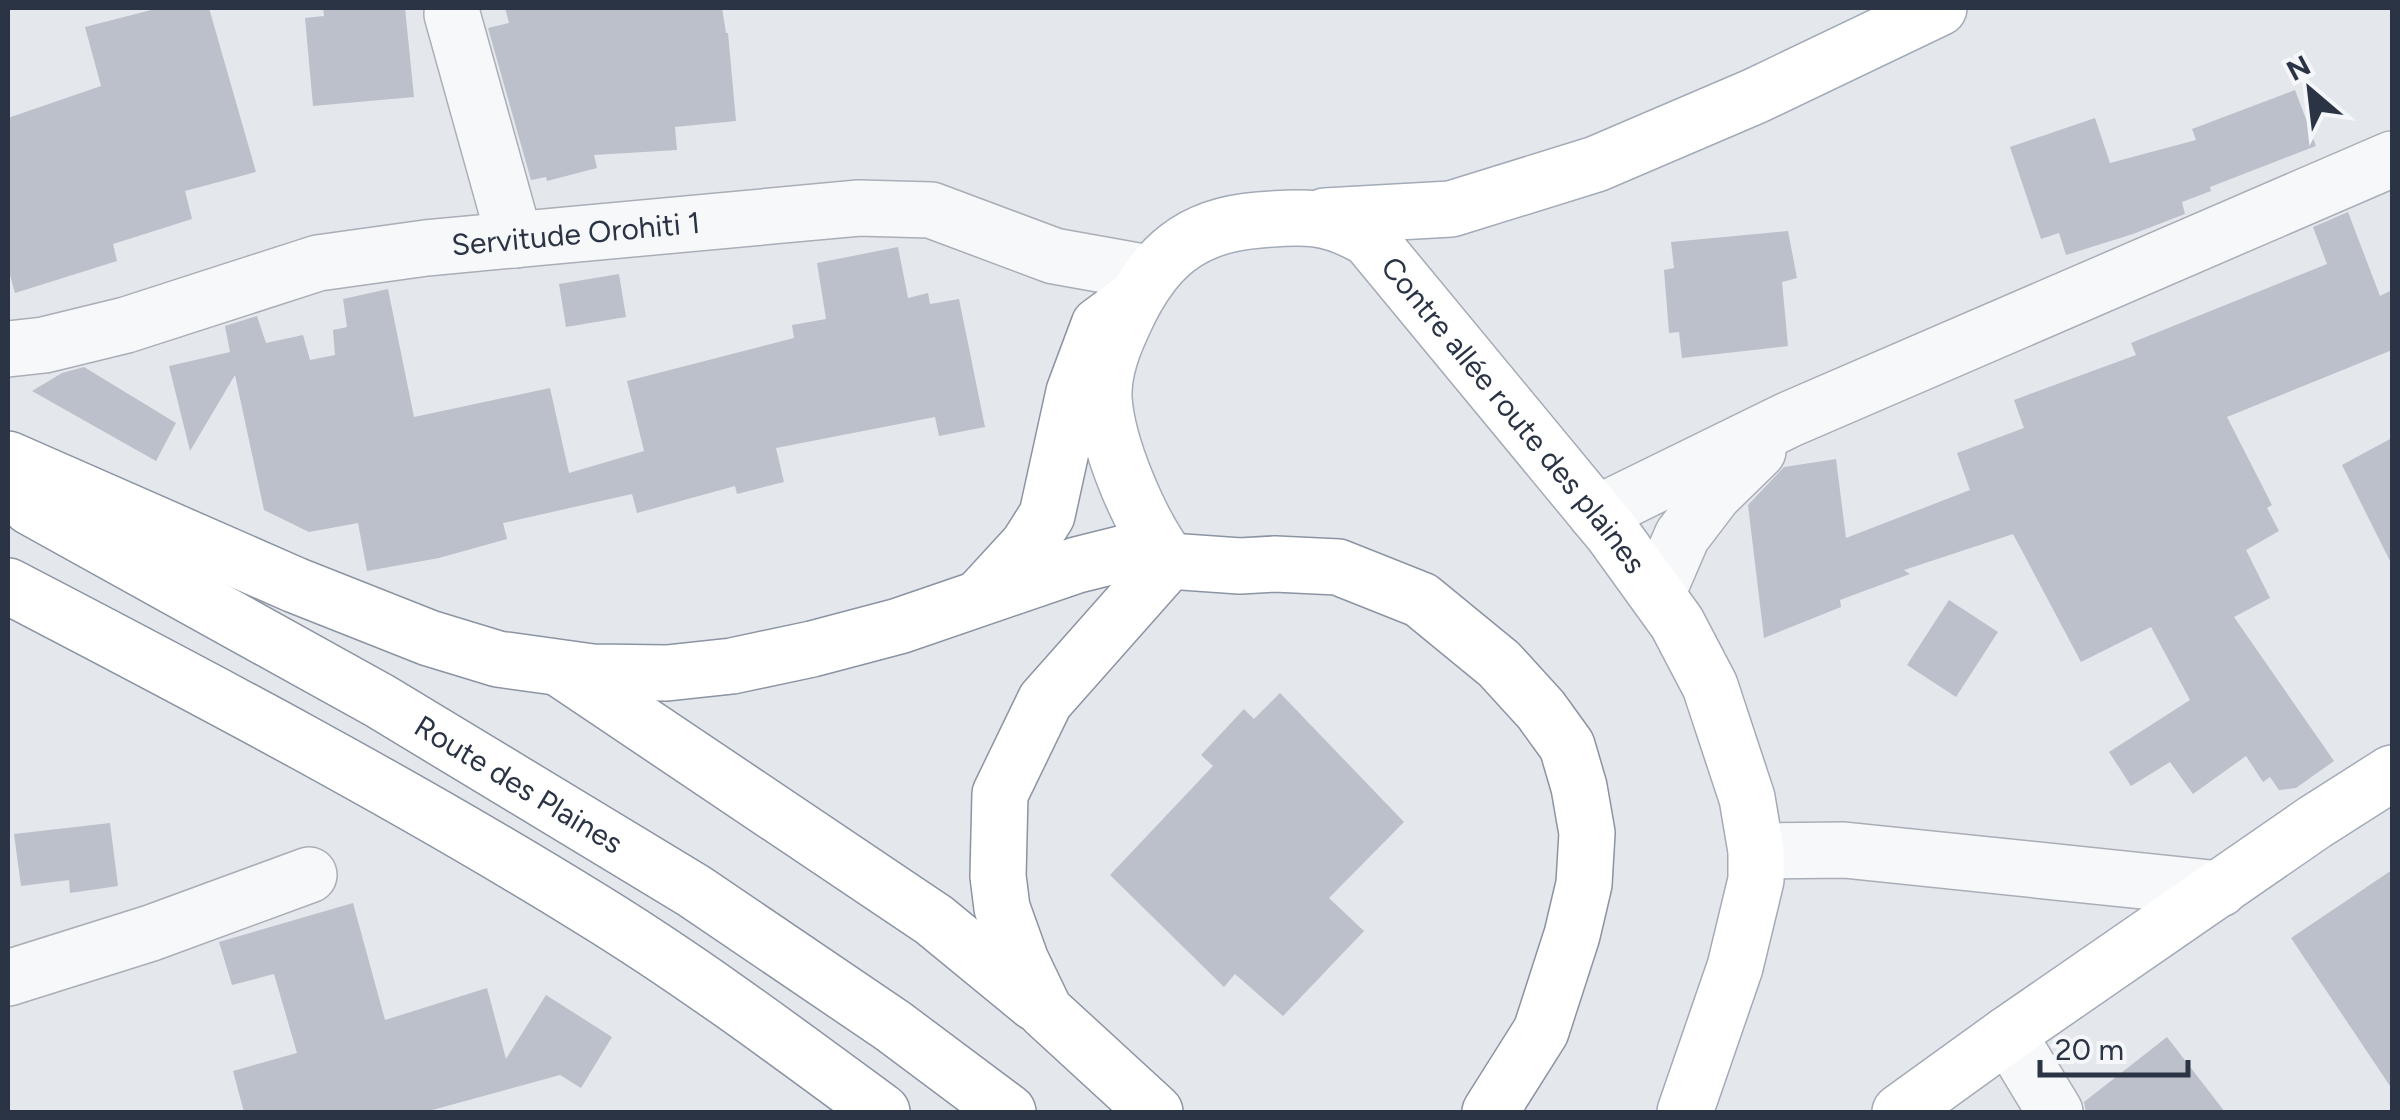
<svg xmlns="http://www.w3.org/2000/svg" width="2400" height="1120" viewBox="0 0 2400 1120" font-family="Figtree,sans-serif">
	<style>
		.building { fill: #bbc0ca }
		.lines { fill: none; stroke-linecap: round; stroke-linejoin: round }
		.minor-casing { stroke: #a9aeb7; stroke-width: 58 }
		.major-casing { stroke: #a3abb8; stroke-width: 58 }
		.highway-casing { stroke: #8b94a3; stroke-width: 58 }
		.minor { stroke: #f7f8fa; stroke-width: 55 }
		.major { stroke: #fff; stroke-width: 55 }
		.highway { stroke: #fff; stroke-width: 55 }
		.labels { text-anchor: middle; stroke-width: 8; stroke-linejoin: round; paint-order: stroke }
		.street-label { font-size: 30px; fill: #2b3445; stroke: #f4f6f9 }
	</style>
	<rect width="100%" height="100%" fill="#e4e7ec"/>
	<path class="building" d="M159,8H209L256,172L185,191L192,219L113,244L117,261L15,293L8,268V118L101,86L85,27Z
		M323,8H405L414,97L313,106L305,18L324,16Z
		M505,8H722L726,33H728L736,121L675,127L677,150L594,155L597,168L547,181L546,177L531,180L488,28L509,23Z
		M2295,90L2316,146L2210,187L2211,191L2182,202L2185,214L2133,234L2066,255L2059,233L2041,239L2010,147L2095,118L2110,163L2196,140L2192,129Z
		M2348,212L2380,296L2392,290V350L2227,417L2272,505L2267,508L2279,531L2246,550L2270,598L2234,617L2334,761L2296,788L2279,790L2270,777L2263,782L2246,756L2193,794L2170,762L2131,786L2109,752L2190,700L2151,627L2081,662L2013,534L1904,570L1910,574L1840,600L1841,607L1764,638L1748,505L1784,467L1836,459L1846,538L1970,490L1957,453L2024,428L2014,400L2136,355L2131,343L2327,264L2313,227Z
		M1788,231L1797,278L1782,282L1788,346L1682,358L1679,332L1669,333L1664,270L1674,268L1671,242Z
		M898,247L908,298L928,293L930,304L959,299L985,427L939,436L935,417L776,448L784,482L737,494L735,486L637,513L632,494L503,523L507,539L439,558L367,571L358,523L309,532L264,510L235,375L190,451L169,366L230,352L225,326L257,316L266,343L303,335L310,360L335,355L333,330L347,327L343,299L388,289L414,417L550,388L569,473L644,451L627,381L794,338L792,325L826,319L817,263Z
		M619,274L626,317L566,327L559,284Z
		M84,367L176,423L156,461L32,391L62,373Z
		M2392,438V565L2342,465Z
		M1949,600L1998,632L1956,697L1907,665Z
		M1280,693L1404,822L1329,898L1364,931L1283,1016L1235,974L1224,987L1110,875L1213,766L1201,755L1244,709L1254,719Z
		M110,823L118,886L70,893L69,880L21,886L14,834Z
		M2392,870V1089L2291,938Z
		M353,903L385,1020L487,988L506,1059L546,995L612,1037L581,1088L560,1075L425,1112H244L233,1071L297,1053L274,974L232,985L219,942Z
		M2167,1037L2225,1112H2086L2084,1102Z"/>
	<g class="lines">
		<defs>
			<g id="minor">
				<path d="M452,14L515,240"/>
				<path id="s1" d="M8,349L44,345L126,325L318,263L426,248L859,208L931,210L1054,256L1149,273"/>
				<path d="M1596,514L1788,420L2392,159"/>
				<path d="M1657,594L1682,536L1714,494L1758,451"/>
				<path d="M1756,851L1844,850L2220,889"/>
				<path d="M8,978L151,933L309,875"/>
				<path d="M2008,1034L2055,1112"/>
			</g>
			<g id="major">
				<path d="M1325,216L1451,209L1596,164L1755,96L1939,8"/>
				<path id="s2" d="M1169,561C1140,523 1107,446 1104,398C1103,370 1114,343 1126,318C1154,258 1190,225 1259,220C1304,216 1329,215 1369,239L1612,533L1677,623L1710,686L1747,798L1756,851V880L1735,967L1685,1112"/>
				<path d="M1900,1112L2008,1034L2315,822L2392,773"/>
			</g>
			<g id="highway">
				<path d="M8,459L295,585L429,638L498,659L592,672L667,673L732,666L812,649L899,626L1077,565L1125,553L1169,561L1240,566L1275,564L1338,567L1421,600L1499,664L1541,710L1567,746L1579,787L1587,833L1584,884L1572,935L1541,1031L1490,1112"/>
				<path id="s3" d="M30,507L380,701L694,891L893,1026L1008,1112"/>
				<path d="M8,586C204,688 402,792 591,909C692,971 787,1042 882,1112"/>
				<path d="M983,594L1028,545L1047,515L1074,392L1099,325L1133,300"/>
				<path d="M559,668L934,920L1035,1003"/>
				<path d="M1155,1112L1045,1011L1021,961L1002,908L998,876L1000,794L1045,701L1169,561"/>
			</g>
		</defs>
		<use href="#minor" class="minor-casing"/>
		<use href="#major" class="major-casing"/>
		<use href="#highway" class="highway-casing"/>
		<use href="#minor" class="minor"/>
		<use href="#major" class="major"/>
		<use href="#highway" class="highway"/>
	</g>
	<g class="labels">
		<g class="street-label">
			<text dy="10" stroke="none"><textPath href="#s1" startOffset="582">Servitude Orohiti 1</textPath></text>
			<text dy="10" stroke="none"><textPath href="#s2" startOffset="778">Contre allée route des plaines</textPath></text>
			<text dy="10" stroke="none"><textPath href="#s3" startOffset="562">Route des Plaines</textPath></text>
		</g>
	</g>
	<rect width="2400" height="1120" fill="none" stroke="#2b3445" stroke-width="20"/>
	<g transform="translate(2310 90) rotate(332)" stroke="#f4f6f9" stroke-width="8" paint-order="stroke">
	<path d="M0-8L18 38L0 25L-18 38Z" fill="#2b3445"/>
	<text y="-15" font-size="28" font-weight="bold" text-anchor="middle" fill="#2b3445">N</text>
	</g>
	<path d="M2040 1060v15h148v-15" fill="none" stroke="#2b3445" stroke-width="5"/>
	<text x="2055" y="1060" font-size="30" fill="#2b3445" stroke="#f4f6f9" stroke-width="8" paint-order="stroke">20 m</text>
</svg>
